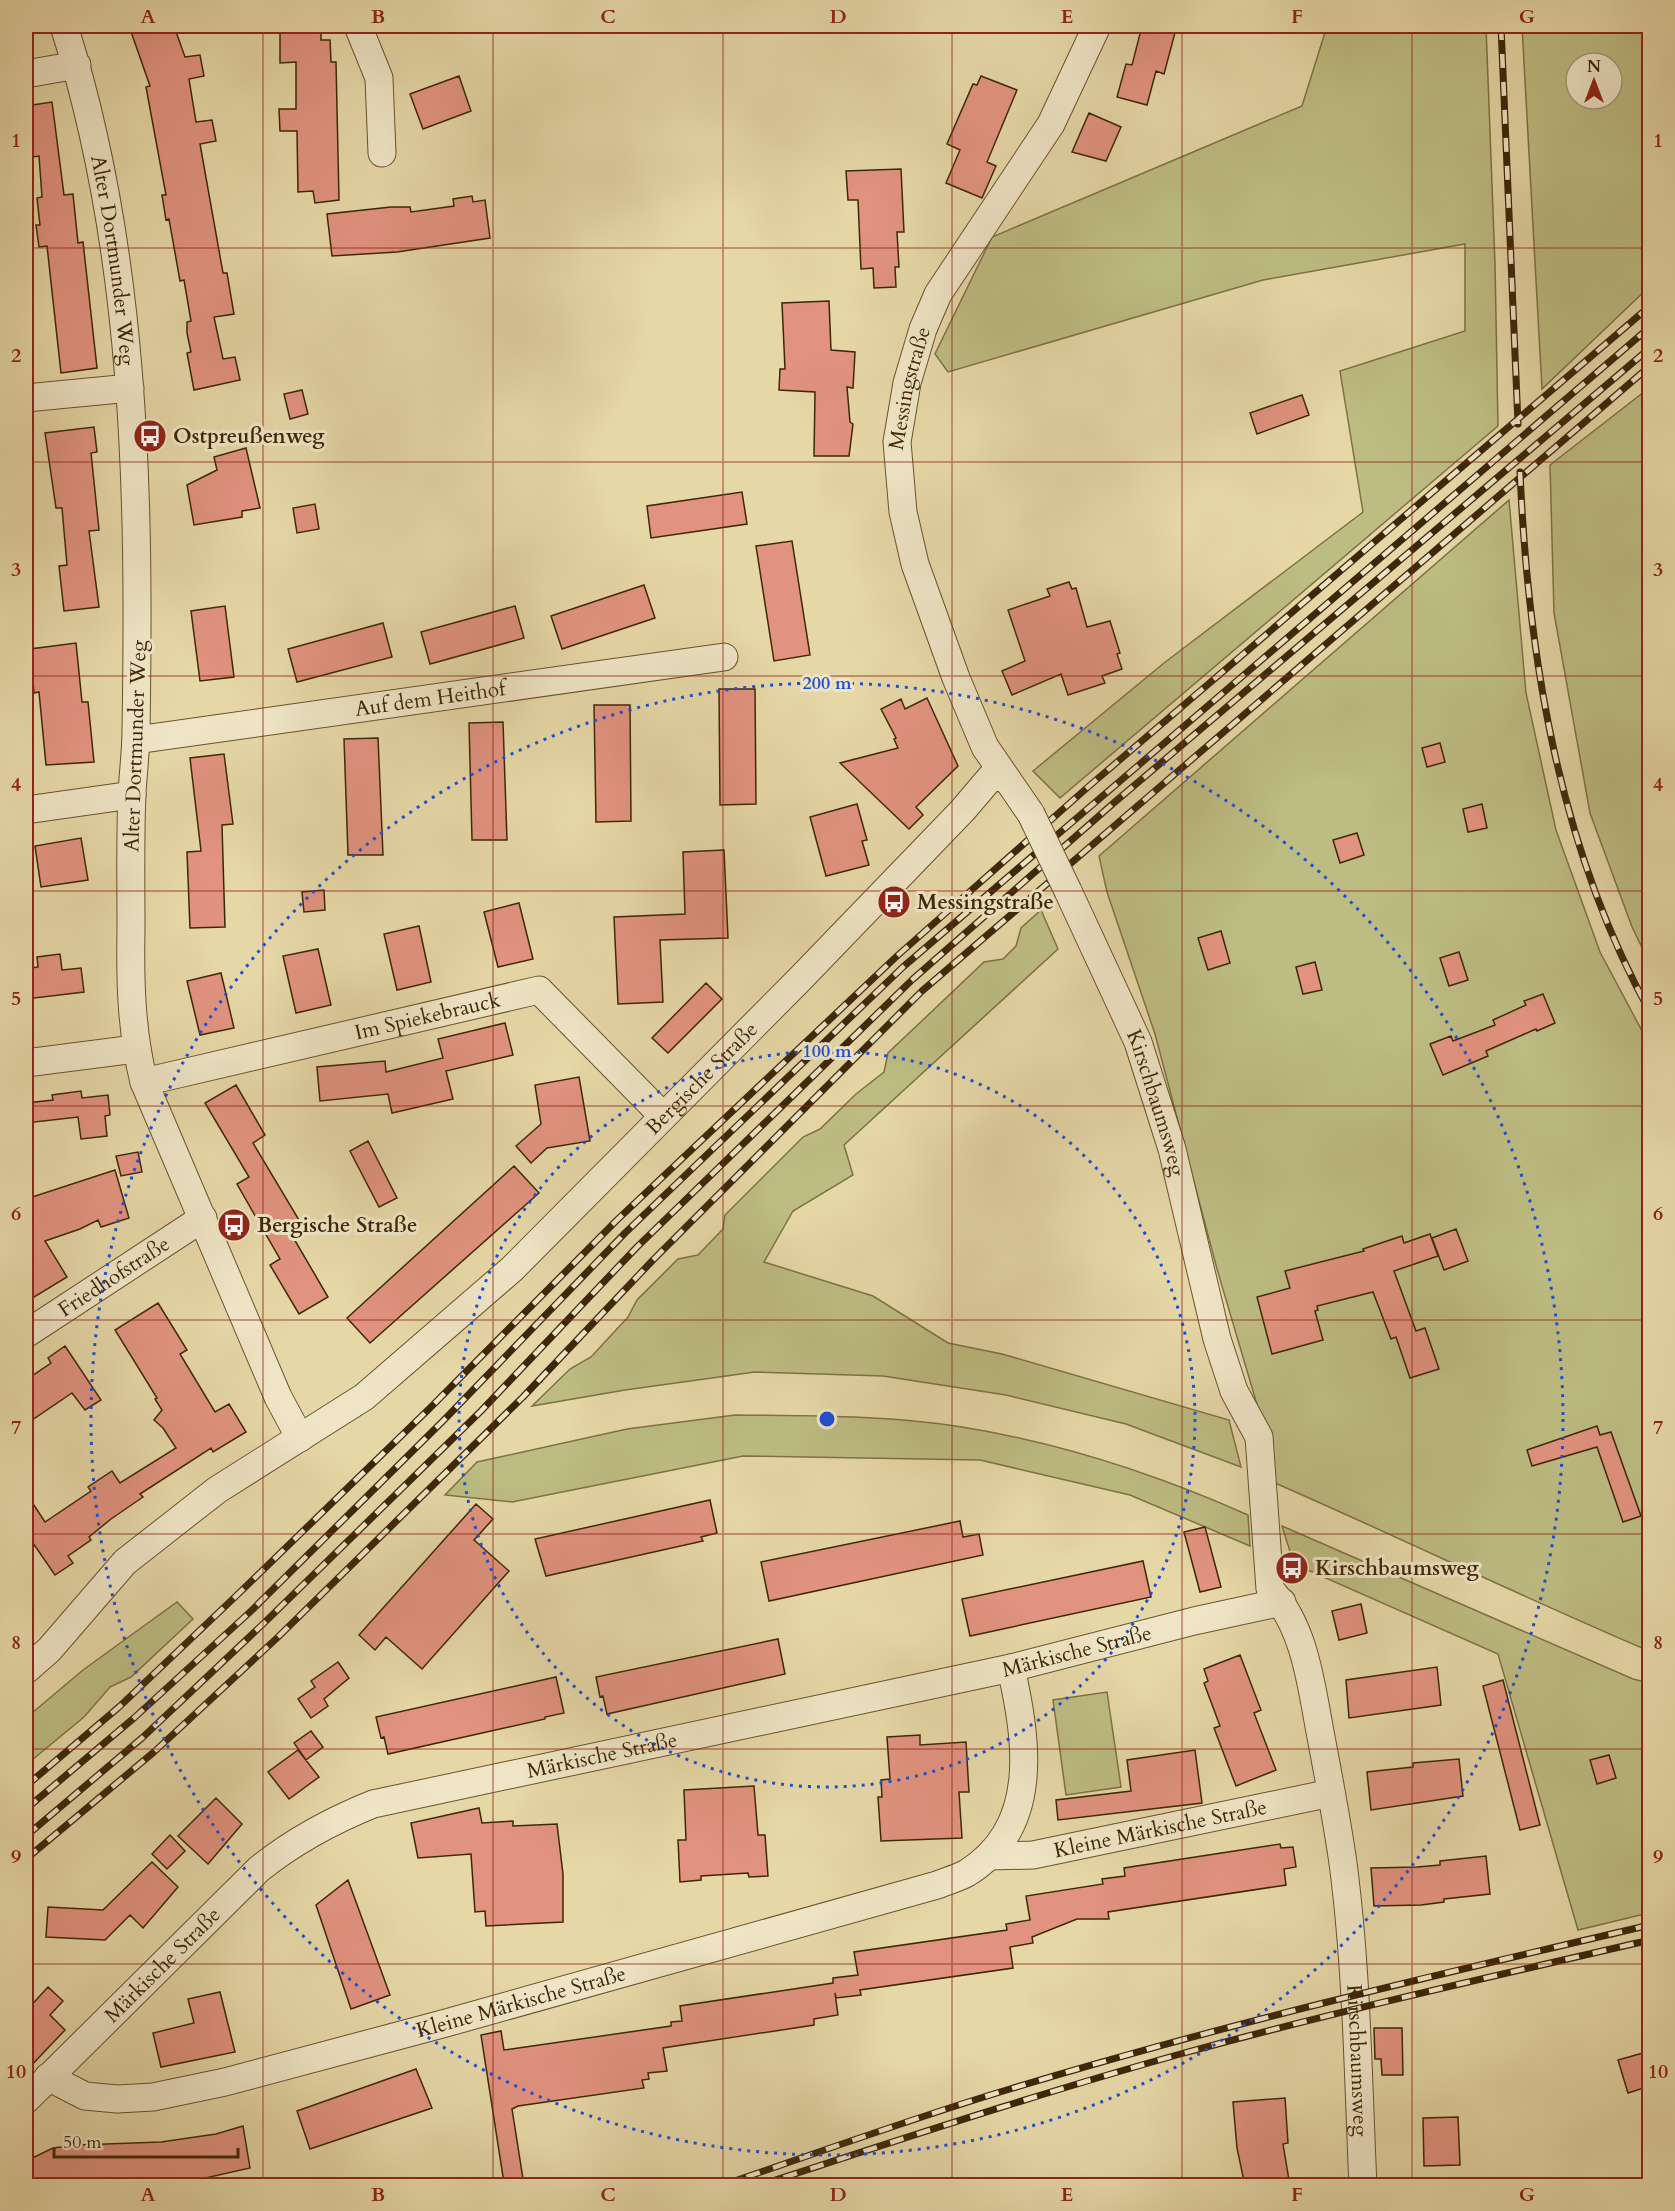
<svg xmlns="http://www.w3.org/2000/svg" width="1675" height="2211" viewBox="0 0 1675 2211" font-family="Cardo,serif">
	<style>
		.green { fill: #bdbc82; stroke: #7e7244; stroke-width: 1.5; fill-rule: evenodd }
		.building { fill: #e1937f; stroke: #3e2706; stroke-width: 1.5 }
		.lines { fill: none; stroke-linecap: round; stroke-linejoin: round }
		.minor-casing { stroke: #68532e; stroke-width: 29 }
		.minor { stroke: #efe5c6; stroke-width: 27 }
		.rail-casing { stroke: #3e2706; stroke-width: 7 }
		.rail { stroke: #efe5c6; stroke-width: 4.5; stroke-dasharray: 14; stroke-linecap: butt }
		.minor-bridge-casing { stroke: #68532e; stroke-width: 29; stroke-linecap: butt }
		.minor-bridge { stroke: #efe5c6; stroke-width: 27 }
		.grid { fill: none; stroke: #8f2418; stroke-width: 1.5; stroke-opacity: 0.55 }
		.ring { fill: none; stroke: #1d4ed8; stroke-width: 3; stroke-dasharray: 3 6 }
		.labels { text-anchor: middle; stroke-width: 6; stroke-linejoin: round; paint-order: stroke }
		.street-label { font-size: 21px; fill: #3e2706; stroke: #efe5c6 }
		.poi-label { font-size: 21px; font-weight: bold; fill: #3e2706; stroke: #efe5c6; text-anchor: start }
		.centre { fill: #1d4ed8; stroke: #efe5c6; stroke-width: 3 }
		.ring-label { font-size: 18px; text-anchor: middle; font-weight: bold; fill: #1d4ed8; stroke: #efe5c6; stroke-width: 6; stroke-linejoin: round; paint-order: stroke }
		.neatline { fill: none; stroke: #8f2418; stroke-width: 2 }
		.grid-label { font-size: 20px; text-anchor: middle; font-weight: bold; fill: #8f2418 }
	</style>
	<rect width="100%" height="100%" fill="#e6d7a7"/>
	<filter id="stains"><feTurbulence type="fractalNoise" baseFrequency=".00333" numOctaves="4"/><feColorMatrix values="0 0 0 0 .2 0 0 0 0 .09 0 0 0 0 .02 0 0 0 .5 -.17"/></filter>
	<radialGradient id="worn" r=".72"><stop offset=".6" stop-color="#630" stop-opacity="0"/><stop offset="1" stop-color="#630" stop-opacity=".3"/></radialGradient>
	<path class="green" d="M1327,26H1486L1495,264L1498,426L1060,798L1033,771L1164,663L1363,512L1340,371L1465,331V244L1263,280L948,372L935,354L992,237L1302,106Z
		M1522,26H1649V287L1542,389ZM1576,63H1612V99H1576Z
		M1649,388V962L1632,927L1590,813L1554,613L1550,465Z
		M1509,500L1526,693L1556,830L1600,952L1649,1044V1651C1524,1598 1401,1538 1275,1483L1258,1408L1217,1269L1155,1034L1107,892L1099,856Z
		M1041,910L1058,949L844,1145L853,1175L793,1211L764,1262L873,1296L948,1343L1002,1354L1229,1420L1241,1467L1126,1424L1006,1395L883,1376L755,1372L625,1390L532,1406L570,1369L591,1357L628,1317L637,1300L678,1259L698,1255L723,1229L725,1215L803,1137L820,1129L856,1094L884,1072L888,1053L984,962L1003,959L1016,946L1021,928Z
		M735,1415C810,1416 887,1415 962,1427C1061,1443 1156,1474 1248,1515L1250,1546L1130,1495L980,1460L743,1456L512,1502L445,1495L477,1462L627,1429Z
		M1282,1526L1633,1679L1649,1683V1913L1578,1930L1498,1654L1294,1564Z
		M177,1602L193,1619L131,1677L110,1687L84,1717L26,1765V1718L83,1670Z
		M1107,1692L1121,1787L1066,1795L1053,1700Z"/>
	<path class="building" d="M129,26H174L185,57L200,55L204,76L189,79L196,122L212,120L214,130L216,141L200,144L223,273H227L234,314L214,317L223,359L235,357L240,380L194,390L187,353L191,352L187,333V322L191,321L184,280L180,281L169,219L166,220L162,195H166L146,87L150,86Z
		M280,26H321V40H330L331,62H336L339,200L315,203L313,191L298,192L297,131H280L279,109H296V62L280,63Z
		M1142,26L1176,29L1164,74L1156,71L1147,105L1117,97L1126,64L1132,65Z
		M459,76L471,111L423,129L410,94Z
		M981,76L1017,90L987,162L996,166L982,198L946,183L960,150L947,144L973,84L977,85Z
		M52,102L64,195L73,194L78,243L83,242L97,368L61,373L47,246L39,247L36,225H40L37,198L42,197L39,156L26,158V106Z
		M1089,113L1121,127L1106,161L1072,152Z
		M901,169L904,232H897L899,267H895L896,287L874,288L873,268L861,269L858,200H848L846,171Z
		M472,196L473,202L485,200L490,238L397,252L332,256L327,214L391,207H410L411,212L454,206L453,199Z
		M829,301L831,350L855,352L853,388L847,387L850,422L853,424L849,456H814L815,392L779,390L780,369H785L782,303Z
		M302,390L308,414L290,419L284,394Z
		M1302,395L1309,415L1257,434L1250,413Z
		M94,427L97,452L91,453L99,530L89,531L99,607L64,611L59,566L67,565L62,508H56L45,433Z
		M246,448L260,508L242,511V517L194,525L187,485L217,470L214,457Z
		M742,492L747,524L651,538L647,506Z
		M315,504L319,529L297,533L293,508Z
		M792,541L810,655L774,661L756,546Z
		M1069,582L1072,589L1076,588L1087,627L1110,621L1120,653L1117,654L1122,669L1102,676L1105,683L1068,695L1061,674L1012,695L1002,671L1025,661L1008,610L1050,596L1047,589Z
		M644,585L655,618L562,649L551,616Z
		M225,606L234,677L200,681L191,611Z
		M515,606L524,638L430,664L421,632Z
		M383,623L392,657L297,682L288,649Z
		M76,643L82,702H88L94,762L46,765L39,692L34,693L30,649Z
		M719,689H755L756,804L720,805Z
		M927,698L958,766L916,807L923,815L909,829L840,763L898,748L894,739L896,738L881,709L901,699L905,709Z
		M594,705H630L631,821L596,822Z
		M503,722L507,840H472L469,723Z
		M378,738L383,855H348L344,739Z
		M1440,743L1445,762L1427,767L1422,748Z
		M224,754L233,824L222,825L225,927L190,928L187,852L201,851L190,758Z
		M857,804L867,840L862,841L869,865L826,876L810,817Z
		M1482,804L1487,828L1468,832L1463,809Z
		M1357,833L1364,855L1340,863L1333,840Z
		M81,838L88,880L41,887L35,846Z
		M724,850L728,938L660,940L663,1002L618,1004L614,917L685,914L683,852Z
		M324,890L325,910L304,912L302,892Z
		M519,903L533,959L498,967L484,912Z
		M419,926L431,982L397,990L384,934Z
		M1221,931L1230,963L1208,970L1198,938Z
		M318,949L331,1005L296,1013L283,956Z
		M1459,952L1468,980L1449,986L1440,958Z
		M60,954L62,970L81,968L84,992L26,999V969L38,967L37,957Z
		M1315,962L1322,990L1303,994L1296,967Z
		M221,973L234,1028L200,1035L187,981Z
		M706,983L722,999L668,1053L652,1038Z
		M1543,994L1555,1023L1537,1031L1536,1029L1486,1051L1488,1056L1443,1075L1430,1044L1451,1036L1453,1041L1495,1025L1493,1020L1526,1005L1524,1001Z
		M505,1023L513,1055L446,1071L453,1099L392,1113L388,1094L320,1101L317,1067L385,1061L386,1072L443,1058L438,1039Z
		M579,1077L590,1141L547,1148L531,1163L516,1146L541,1124L535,1085Z
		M236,1085L265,1135L253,1143L302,1225L290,1232L328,1297L299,1314L270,1265L280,1259L237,1184L249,1177L205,1103Z
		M81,1091L82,1098L108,1095L110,1115L105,1116L107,1136L81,1139L78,1117L26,1123V1103L53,1100L52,1095Z
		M368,1141L397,1198L379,1207L350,1151Z
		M138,1152L142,1172L121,1176L116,1156Z
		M514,1166L539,1193L370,1343L347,1318Z
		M115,1170L129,1218L101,1227L98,1220L80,1229L45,1241L67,1277L26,1302V1199Z
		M1456,1229L1468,1261L1444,1270L1432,1238Z
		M1430,1234L1438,1256L1394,1271L1416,1331L1425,1328L1439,1369L1410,1378L1396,1337L1391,1339L1373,1292L1317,1306L1318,1310L1315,1311L1323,1340L1272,1354L1257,1297L1290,1288L1285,1271L1364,1251L1363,1249L1402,1236L1404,1243Z
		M158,1303L187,1350L180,1354L215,1412L229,1404L246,1432L213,1452L211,1448L140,1494L143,1497L111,1519L89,1537L91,1540L68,1556L73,1563L55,1575L26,1533V1493L45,1522L91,1491L88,1487L112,1471L120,1483L176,1448L163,1428L154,1420L162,1410L155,1399L157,1398L115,1330Z
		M65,1346L101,1400L85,1410L72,1393L26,1424V1380L51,1363L48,1358Z
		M1597,1426L1600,1435L1611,1432L1641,1516L1623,1522L1597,1447L1532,1466L1527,1450Z
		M710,1500L717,1533L701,1537L703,1541L546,1576L535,1539Z
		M476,1504L493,1519L474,1540L509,1571L422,1669L386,1637L375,1650L359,1635Z
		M960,1521L963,1537L979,1534L983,1555L769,1601L761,1562Z
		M1205,1527L1221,1587L1200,1592L1184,1532Z
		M1143,1561L1151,1597L970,1636L962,1599Z
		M1361,1604L1367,1633L1339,1640L1332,1611Z
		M778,1639L785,1674L607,1714L603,1696L600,1697L596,1677Z
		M1240,1655L1261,1710L1254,1713L1276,1770L1236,1786L1214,1728L1220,1726L1204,1683L1208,1681L1204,1669Z
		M338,1662L349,1678L324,1699L328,1706L311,1718L298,1699L315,1687L311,1681Z
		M1437,1667L1441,1705L1349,1718L1346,1680Z
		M556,1677L564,1713L545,1717V1719L388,1754L384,1737L381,1738L376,1717Z
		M1503,1680L1540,1825L1520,1830L1483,1686Z
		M311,1731L323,1747L306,1760L294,1743Z
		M920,1735V1745L966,1742L969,1792H959L962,1838L881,1841L878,1797H882L881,1780L890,1779L887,1737Z
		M298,1750L319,1777L289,1799L268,1772Z
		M1195,1750L1202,1803L1058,1820L1056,1800L1131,1791L1127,1760Z
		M1609,1755L1616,1778L1597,1784L1590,1760Z
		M1459,1759L1463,1796L1371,1810L1367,1772L1413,1767V1763Z
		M754,1786L758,1835H765L768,1876L749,1877L748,1873L701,1876V1880L680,1882L678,1840H686L684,1790Z
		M216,1798L242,1824L208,1864L178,1836Z
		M479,1808L482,1823L513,1821V1826L557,1824L563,1874V1922L486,1926L485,1911L475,1912L471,1854L418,1858L411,1823Z
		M170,1835L185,1851L167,1869L152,1854Z
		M1280,1844L1281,1848L1293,1847L1296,1867L1284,1869L1286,1885L1108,1912L1109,1919H1077L1032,1937L1033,1943L1010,1947L1013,1968L860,1990L861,1995L836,1998L835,1993L838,2015L814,2019V2025L663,2048L667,2071L648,2073L649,2079L642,2080L644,2088L518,2106L512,2109L523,2179L504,2183L481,2035L501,2031L504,2050L671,2026V2022L682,2021L680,2006L833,1983V1978L858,1975L854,1952L1007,1930L1006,1924L1030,1920L1026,1896L1103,1884L1102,1879L1125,1876L1124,1868Z
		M1486,1856L1490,1894L1444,1899V1902L1421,1905L1374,1906L1371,1868L1417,1867L1440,1865V1861Z
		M152,1862L178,1887L143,1928L130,1915L105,1940L46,1937L48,1907L103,1910Z
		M348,1880L390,1995L351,2009L316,1905Z
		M48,1987L63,2001L50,2015L65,2030L26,2071V2011Z
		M220,1992L235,2052L161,2067L153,2033L194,2023L188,1999Z
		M1374,2028H1402L1403,2075H1382L1381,2059H1375Z
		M1650,2051V2086L1628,2093L1618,2060Z
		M416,2069L432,2108L310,2149L297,2111Z
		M1285,2098L1288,2143L1283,2144L1290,2186H1245L1237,2148L1233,2102Z
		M1458,2117L1460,2165L1424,2166L1423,2118Z
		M243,2126L250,2168L192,2181L145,2186H26V2161L53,2148L78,2145L161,2142L216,2134Z"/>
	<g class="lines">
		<defs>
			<g id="minor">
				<path id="s1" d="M64,26C136,252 140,494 136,730C136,751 133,773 132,794C130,838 131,883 131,928C130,980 131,1031 144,1082L278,1397L300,1438"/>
				<path d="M358,26L379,78L382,153"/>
				<path d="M26,74L77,65"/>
				<path d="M26,398L130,388"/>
				<path id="s2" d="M136,740L724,657"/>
				<path d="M26,810L132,795"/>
				<path id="s3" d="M1031,814L985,747L956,678L915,564L903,512L897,442L907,383L923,329L938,294L1051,124L1097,26"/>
				<path id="s4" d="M1068,891L1138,1042L1172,1149L1217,1339L1234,1391L1259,1437L1270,1589C1306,1629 1311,1685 1321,1737C1329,1779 1337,1821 1343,1863C1357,1969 1358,2078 1363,2186"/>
				<path d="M26,1063L135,1049"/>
				<path id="s5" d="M144,1082L539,990L663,1116"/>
				<path id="s6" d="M26,1334L203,1218"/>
				<path id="s7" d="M26,1670L49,1650L125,1562L217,1490L364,1397L512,1269L799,980L962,811L991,777L1005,778"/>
				<path id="s8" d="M989,1856L1033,1855L1331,1793"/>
				<path id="s9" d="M48,2077L85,2096L117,2099L153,2097L225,2082L446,2023L937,1885C947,1881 958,1878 967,1873C1041,1827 1027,1740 1011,1668"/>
				<path id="s10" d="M26,2100L259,1869C295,1840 331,1821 373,1804L1011,1668L1194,1621L1282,1602"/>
			</g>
		</defs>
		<use href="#minor" class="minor-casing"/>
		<use href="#minor" class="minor"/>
		<defs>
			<path id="rail" d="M1501,26L1518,424
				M1520,472C1528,657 1559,848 1650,1012
				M26,1786L119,1707L236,1596L430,1408L617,1220L897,956L1088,787L1650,306
				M26,1809L134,1718L250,1612L442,1422L625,1233L903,967L1650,327
				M26,1836L142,1738L263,1624L481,1411L637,1247L913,979L1116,801L1650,348
				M26,1859L154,1752L277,1638L523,1397L653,1260L922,991L1650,366
				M720,2186C817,2153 913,2118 1010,2089C1221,2025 1435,1975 1650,1925
				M757,2186C899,2140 1040,2093 1184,2053C1338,2011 1494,1976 1650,1940"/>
		</defs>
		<use href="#rail" class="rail-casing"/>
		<use href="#rail" class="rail"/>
		<defs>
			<path id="minor-bridge" d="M1031,814L1068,891"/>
		</defs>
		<use href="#minor-bridge" class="minor-bridge-casing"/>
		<use href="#minor-bridge" class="minor-bridge"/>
	</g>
	<path class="grid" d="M263,26V2186M493,26V2186M723,26V2186M952,26V2186M1182,26V2186M1412,26V2186M26,248H1650M26,462H1650M26,676H1650M26,891H1650M26,1106H1650M26,1320H1650M26,1534H1650M26,1749H1650M26,1964H1650"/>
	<g class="ring">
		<circle cx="827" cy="1419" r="368"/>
		<circle cx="827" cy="1419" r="736"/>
	</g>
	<defs>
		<symbol id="bus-disc" viewBox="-11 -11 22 22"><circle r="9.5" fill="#8f2418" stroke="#efe5c6"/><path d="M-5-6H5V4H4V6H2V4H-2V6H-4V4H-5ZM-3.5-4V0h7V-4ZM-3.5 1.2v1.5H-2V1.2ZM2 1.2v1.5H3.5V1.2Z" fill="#fff"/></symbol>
	</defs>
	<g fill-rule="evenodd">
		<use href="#bus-disc" x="131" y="417" width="38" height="38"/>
		<use href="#bus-disc" x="875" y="883" width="38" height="38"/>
		<use href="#bus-disc" x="215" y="1206" width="38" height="38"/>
		<use href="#bus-disc" x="1273" y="1549" width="38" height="38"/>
	</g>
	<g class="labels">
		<g class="street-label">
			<text dy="7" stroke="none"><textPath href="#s1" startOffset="240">Alter Dortmunder Weg</textPath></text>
			<text dy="7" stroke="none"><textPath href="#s3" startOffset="456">Messingstraße</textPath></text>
			<text dy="7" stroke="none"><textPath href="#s2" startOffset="297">Auf dem Heithof</textPath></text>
			<text transform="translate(135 746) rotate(-88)" y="7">Alter Dortmunder Weg</text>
			<text dy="7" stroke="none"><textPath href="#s5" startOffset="291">Im Spiekebrauck</textPath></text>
			<text dy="7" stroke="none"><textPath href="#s7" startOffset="902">Bergische Straße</textPath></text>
			<text dy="7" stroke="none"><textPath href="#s4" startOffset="230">Kirschbaumsweg</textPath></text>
			<text dy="7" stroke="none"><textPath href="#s6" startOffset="105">Friedhofstraße</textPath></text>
			<text dy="7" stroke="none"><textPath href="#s10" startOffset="1180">Märkische Straße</textPath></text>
			<text dy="7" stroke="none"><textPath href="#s10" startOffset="694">Märkische Straße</textPath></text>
			<text dy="7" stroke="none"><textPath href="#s8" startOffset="174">Kleine Märkische Straße</textPath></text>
			<text dy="7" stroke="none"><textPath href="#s10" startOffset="192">Märkische Straße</textPath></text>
			<text dy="7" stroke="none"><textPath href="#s9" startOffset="490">Kleine Märkische Straße</textPath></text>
			<text dy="7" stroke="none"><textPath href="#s4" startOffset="1218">Kirschbaumsweg</textPath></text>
		</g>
		<g class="poi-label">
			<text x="173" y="443">Ostpreußenweg</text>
			<text x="917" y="909">Messingstraße</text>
			<text x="257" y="1232">Bergische Straße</text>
			<text x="1315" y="1575">Kirschbaumsweg</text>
		</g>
	</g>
	<circle cx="827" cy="1419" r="9" class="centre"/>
	<g class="ring-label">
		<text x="827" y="689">200 m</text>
		<text x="827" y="1057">100 m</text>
	</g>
	<rect width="1675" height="2211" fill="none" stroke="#e6d7a7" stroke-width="66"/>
	<g transform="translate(1594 81)"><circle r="28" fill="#efe5c6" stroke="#a89979" stroke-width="1.5"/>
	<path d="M0-4.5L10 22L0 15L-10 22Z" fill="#8f2418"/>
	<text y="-9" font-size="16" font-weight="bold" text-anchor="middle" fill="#3e2706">N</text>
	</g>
	<path d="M54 2148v9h184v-9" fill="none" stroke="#3e2706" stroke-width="3"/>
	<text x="63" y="2148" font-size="18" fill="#3e2706" stroke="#efe5c6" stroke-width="4.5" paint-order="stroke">50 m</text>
	<rect x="33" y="33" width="1609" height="2145" class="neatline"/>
	<g class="grid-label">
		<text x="148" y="23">A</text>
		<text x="378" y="23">B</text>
		<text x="608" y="23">C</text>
		<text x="838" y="23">D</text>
		<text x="1067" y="23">E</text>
		<text x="1297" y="23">F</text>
		<text x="1527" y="23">G</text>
		<text x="16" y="147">1</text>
		<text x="1658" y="147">1</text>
		<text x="16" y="362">2</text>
		<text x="1658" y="362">2</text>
		<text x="16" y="576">3</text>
		<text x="1658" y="576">3</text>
		<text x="16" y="791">4</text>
		<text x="1658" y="791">4</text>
		<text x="16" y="1005">5</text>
		<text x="1658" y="1005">5</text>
		<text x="16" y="1220">6</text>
		<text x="1658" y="1220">6</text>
		<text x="16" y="1434">7</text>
		<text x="1658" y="1434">7</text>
		<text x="16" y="1649">8</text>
		<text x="1658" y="1649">8</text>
		<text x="16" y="1863">9</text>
		<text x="1658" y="1863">9</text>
		<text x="16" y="2078">10</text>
		<text x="1658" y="2078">10</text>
		<text x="148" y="2201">A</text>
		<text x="378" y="2201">B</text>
		<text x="608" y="2201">C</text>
		<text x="838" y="2201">D</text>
		<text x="1067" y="2201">E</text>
		<text x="1297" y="2201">F</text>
		<text x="1527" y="2201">G</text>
	</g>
	<rect width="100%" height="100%" filter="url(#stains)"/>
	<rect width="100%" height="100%" fill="url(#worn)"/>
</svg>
